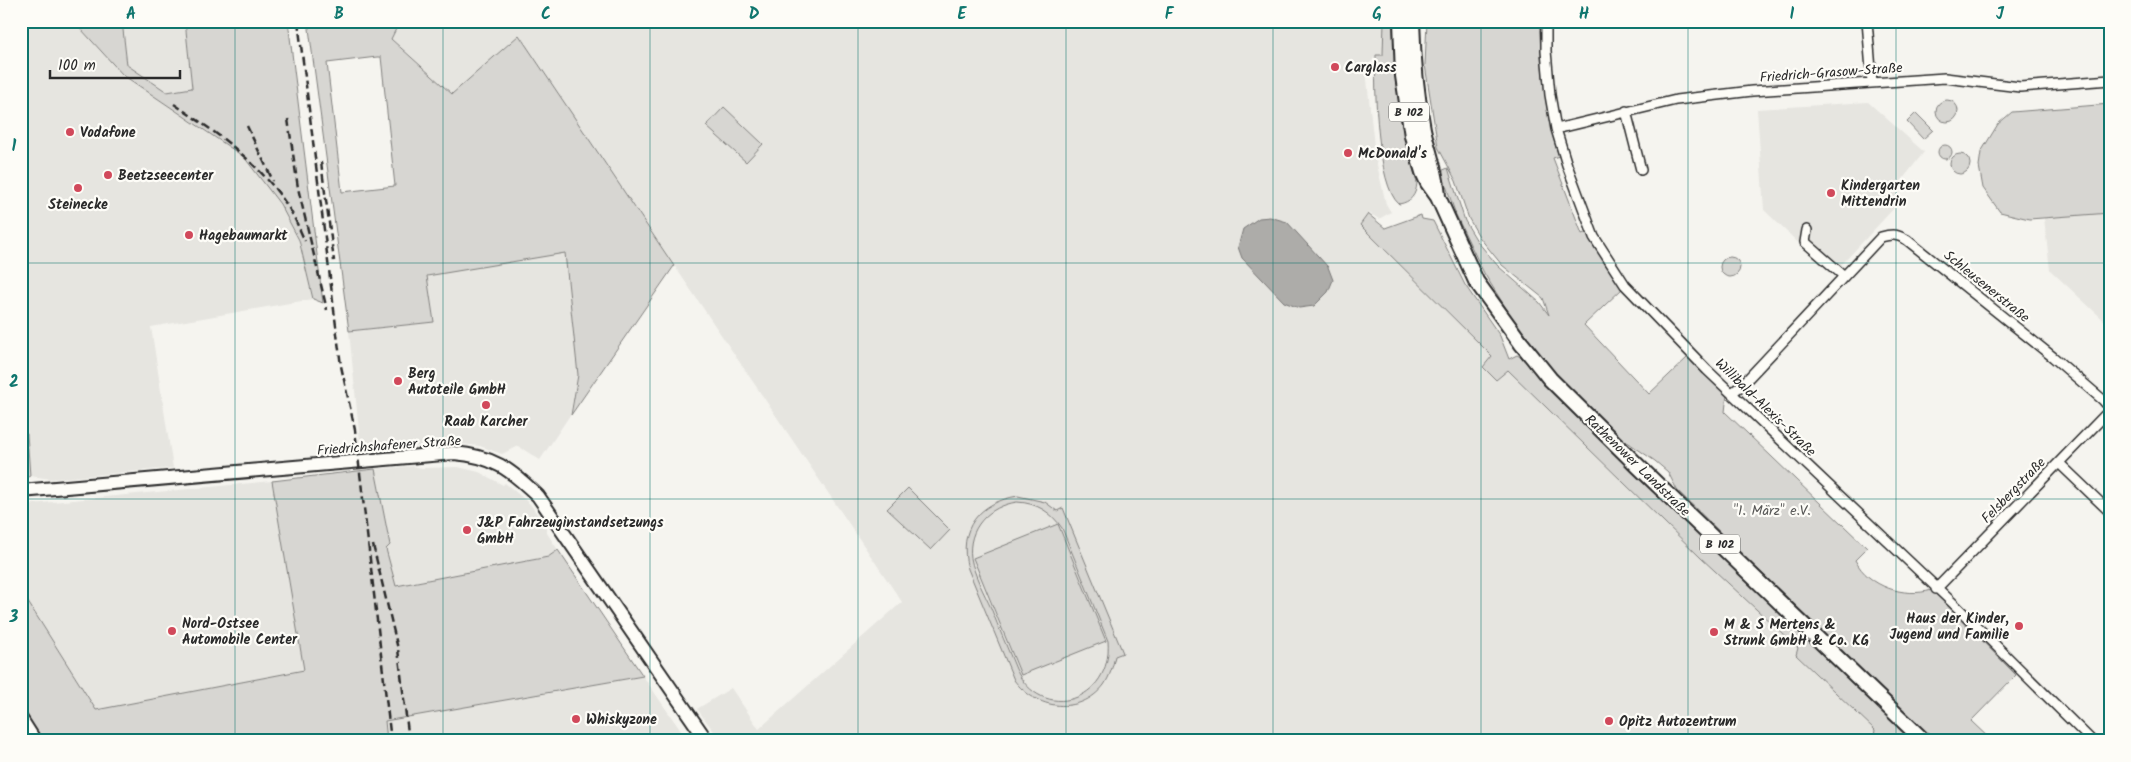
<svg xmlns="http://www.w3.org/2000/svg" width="2131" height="762" viewBox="0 0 2131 762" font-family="Kalam,sans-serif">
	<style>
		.built { fill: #e6e5e0 }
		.green { fill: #d7d6d2; stroke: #81807e; fill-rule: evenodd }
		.water { fill: #adaca9; stroke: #797877 }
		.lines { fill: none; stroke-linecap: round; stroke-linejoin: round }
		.street-casing { stroke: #2b2b2b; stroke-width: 12 }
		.secondary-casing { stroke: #2b2b2b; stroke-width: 16 }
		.primary-casing { stroke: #2b2b2b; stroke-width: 18 }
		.street { stroke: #fdfcf7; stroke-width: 9 }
		.secondary { stroke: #fdfcf7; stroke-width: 12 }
		.primary { stroke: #fdfcf7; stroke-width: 14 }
		.rail { stroke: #2b2b2b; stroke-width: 2.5; stroke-dasharray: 8 4; stroke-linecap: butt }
		.grid { fill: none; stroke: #0f766e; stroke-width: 1; stroke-opacity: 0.55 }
		.poi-dot { fill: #d1495b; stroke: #fdfcf7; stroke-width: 2 }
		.labels { text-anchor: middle; stroke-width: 4.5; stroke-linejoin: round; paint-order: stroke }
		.shield { fill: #fdfcf7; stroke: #6a6a68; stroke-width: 1 }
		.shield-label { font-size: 12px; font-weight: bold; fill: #2b2b2b }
		.poi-label { font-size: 14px; font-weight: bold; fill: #2b2b2b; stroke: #fdfcf7; text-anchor: start }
		.street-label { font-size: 14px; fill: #2b2b2b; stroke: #fdfcf7 }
		.park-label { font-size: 14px; fill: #565655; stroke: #fdfcf7 }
		.neatline { fill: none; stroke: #0f766e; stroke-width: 2 }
		.grid-label { font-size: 16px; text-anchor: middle; font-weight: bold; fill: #0f766e }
	</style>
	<rect width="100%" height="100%" fill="#f5f4ef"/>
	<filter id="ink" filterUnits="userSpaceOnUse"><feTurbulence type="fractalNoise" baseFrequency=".02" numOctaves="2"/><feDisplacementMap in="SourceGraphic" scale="10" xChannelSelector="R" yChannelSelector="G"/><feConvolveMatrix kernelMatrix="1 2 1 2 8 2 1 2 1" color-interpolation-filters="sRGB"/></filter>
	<g filter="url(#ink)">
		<path class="built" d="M21,21H67L81,29L123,75L244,157L280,204L298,239L313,299L151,327L173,468L52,479L30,476L27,434L21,429Z
			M122,21H185L192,89L167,92L127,65Z
			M400,21H1384L1383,55H1376L1366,70L1375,156L1386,204L1391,212L1379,219L1369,213L1360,225L1492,356L1483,368L1496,380L1508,370L1701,558L1798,648L1796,655L1875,730L1874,736L1870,741H721L697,709L731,688L759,729L902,602L519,36L452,94L391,39Z
			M1868,102L1924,152L1902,180L1895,207L1832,275L1764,210L1757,109Z
			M2110,104V326L2050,270L2044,218L2029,219L2000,212L1983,188L1979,166L1981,152L1998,124L2012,112Z
			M565,253L578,375L570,415L540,460L518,446L502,454L480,446L449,443L361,451L349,331L434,322L427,276Z
			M413,466L422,468L458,467L479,472L503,485L505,483L530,504L546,526L547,533L558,550L548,557L395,586L386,549L390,545L375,469Z
			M272,481L305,670L96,710L21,591V505Z
			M643,676L688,741H387L385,721Z"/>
		<path class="green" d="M67,21H122L127,65L167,92L192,88L185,21H288L323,303L313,299L299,240L280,204L244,157L123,75L81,29Z
			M308,21H400L391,39L452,94L519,35L674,266L571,415L578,375L565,253L427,276L434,322L349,331ZM377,57H381L395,186L342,192L327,63Z
			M1384,21H1392L1400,118L1417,183C1416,195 1411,202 1399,204C1377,186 1374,85 1376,55H1383Z
			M1427,21H1539C1542,66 1544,113 1559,156L1553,158L1582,234L1587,232L1605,264L1623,288L1584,325L1649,394L1688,357L1727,394L1725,412L1867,548L1855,560C1869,587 1904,598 1932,590L2016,675L1971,721L1992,741H1933L1677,490L1668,472L1655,461L1620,437L1554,372L1522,334L1484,273L1456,215L1441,171L1448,168L1465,221L1477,241L1498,266L1539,302L1549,315L1543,298L1502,265L1480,238L1469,219L1456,181L1438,147L1425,65Z
			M1936 111a11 11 0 1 1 22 0a11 11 0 1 1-22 0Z
			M2110,104V213L2029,219L2000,212L1983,188L1979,166L1981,152L1998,124L2012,112Z
			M724,107L763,144L746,162L706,126Z
			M1916,113L1933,130L1923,139L1907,122Z
			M1938 152a7 7 0 1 1 14 0a7 7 0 1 1-14 0Z
			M1950 164a10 10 0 1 1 20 0a10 10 0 1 1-20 0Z
			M1368,214L1385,228L1421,215L1422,219L1433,221L1465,285L1500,336L1509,359L1517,355L1526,360L1548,388L1914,741H1870L1874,736L1875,730L1796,655L1798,648L1701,558L1508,370L1496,380L1483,367L1492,356L1360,225Z
			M1720 267a10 10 0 1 1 20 0a10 10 0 1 1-20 0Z
			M21,429L27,434L30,476L21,480Z
			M375,469L390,545L386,549L396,586L548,557L558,550L643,676L385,721L387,741H40L21,710V591L96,710L304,670L272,481Z
			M908,488L950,530L931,550L887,509Z
			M1018,496L1045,502L1057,511L1063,508L1123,653L1115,656C1113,666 1110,676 1104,685C1080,716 1036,710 1014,680L968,569C957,529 979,502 1018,496ZM1017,502C1037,503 1051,512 1062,528L1108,641C1113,702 1041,724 1016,669C1008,649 999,629 991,608C984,593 974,575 971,558C967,528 989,506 1017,502Z
			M1058,524L1106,641L1021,675L973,558Z"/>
		<path class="water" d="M1270,217L1287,222L1328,267L1333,280L1328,292L1314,306L1299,308L1284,302L1242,258L1238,247L1243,229L1259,218Z"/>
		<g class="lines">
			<defs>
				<path id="street" d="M1546,21V51L1550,95L1556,129L1567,165L1594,237L1625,285L1707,370L1956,606L2092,741
					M1867,21L1872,82
					M1626,111L1641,170
					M1556,129L1676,100L1752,91L1945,78L2020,87L2110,80
					M1807,230L1805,242L1844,276
					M1732,393L1742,385L1881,237C1892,234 1897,234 1907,240L2053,357L2103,400L2110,408
					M2059,463L2110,512
					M1936,589L2110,410"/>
				<path id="secondary" d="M21,491L454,453C493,456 510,469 538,496L707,741
					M21,719L35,741"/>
				<path id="primary" d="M1401,21L1403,76L1412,136L1423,172L1428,183L1438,197L1476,281L1521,343L1550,379L1638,466L1924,741
					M1412,21C1413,58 1416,93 1423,129C1428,152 1437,173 1438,197"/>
			</defs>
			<use href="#street" class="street-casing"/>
			<use href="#secondary" class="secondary-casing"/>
			<use href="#primary" class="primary-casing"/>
			<use href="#street" class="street"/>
			<use href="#secondary" class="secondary"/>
			<use href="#primary" class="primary"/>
			<path class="rail" d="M298,21L341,366L355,430L391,741
				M174,104C217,133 262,164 290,210C296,220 300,231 305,241
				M288,119L298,188L327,310
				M247,126L273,181
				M321,162L334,261
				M373,545L398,649L409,741"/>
		</g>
	</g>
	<path class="grid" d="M235,21V741M443,21V741M650,21V741M858,21V741M1066,21V741M1273,21V741M1481,21V741M1688,21V741M1896,21V741M21,263H2110M21,499H2110"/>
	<g class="poi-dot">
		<circle cx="1335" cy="67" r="5"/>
		<circle cx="70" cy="132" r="5"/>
		<circle cx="1348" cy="153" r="5"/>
		<circle cx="108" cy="175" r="5"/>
		<circle cx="78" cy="188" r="5"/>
		<circle cx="1831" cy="193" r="5"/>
		<circle cx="189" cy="235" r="5"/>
		<circle cx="398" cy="381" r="5"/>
		<circle cx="486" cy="405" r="5"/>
		<circle cx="467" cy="530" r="5"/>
		<circle cx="2019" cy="626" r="5"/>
		<circle cx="172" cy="631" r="5"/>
		<circle cx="1714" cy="632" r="5"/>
		<circle cx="576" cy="719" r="5"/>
		<circle cx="1609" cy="721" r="5"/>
	</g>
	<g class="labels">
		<g class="shield">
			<rect x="1389" y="102.5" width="40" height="19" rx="4"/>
			<rect x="1700" y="534.5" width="40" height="19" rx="4"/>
		</g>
		<g class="shield-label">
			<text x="1409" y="116">B 102</text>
			<text x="1720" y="548">B 102</text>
		</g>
		<g class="poi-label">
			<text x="1345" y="72">Carglass</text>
			<text x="80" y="137">Vodafone</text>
			<text x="1358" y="158">McDonald's</text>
			<text x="118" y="180">Beetzseecenter</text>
			<text x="1841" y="190">Kindergarten<tspan x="1841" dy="16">Mittendrin</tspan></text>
			<text x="78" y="209" text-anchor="middle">Steinecke</text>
			<text x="199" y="240">Hagebaumarkt</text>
			<text x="408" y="378">Berg<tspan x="408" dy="16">Autoteile GmbH</tspan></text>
			<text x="486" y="426" text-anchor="middle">Raab Karcher</text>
			<text x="477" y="527">J&amp;P Fahrzeuginstandsetzungs<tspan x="477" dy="16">GmbH</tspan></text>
			<text x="2009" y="623" text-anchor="end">Haus der Kinder,<tspan x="2009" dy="16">Jugend und Familie</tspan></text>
			<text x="182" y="628">Nord-Ostsee<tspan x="182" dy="16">Automobile Center</tspan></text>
			<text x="1724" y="629">M &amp; S Mertens &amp;<tspan x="1724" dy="16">Strunk GmbH &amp; Co. KG</tspan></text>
			<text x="586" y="724">Whiskyzone</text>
			<text x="1619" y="726">Opitz Autozentrum</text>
		</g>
		<g class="street-label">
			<text transform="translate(1831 72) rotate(-4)" y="5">Friedrich-Grasow-Straße</text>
			<text transform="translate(1987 286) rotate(39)" y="5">Schleusenerstraße</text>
			<text transform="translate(1766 407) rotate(44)" y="5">Willibald-Alexis-Straße</text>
			<text transform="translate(389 445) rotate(-4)" y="5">Friedrichshafener Straße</text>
			<text transform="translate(1638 465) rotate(44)" y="5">Rathenower Landstraße</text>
			<text transform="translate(2013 490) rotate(-46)" y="5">Felsbergstraße</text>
		</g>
		<g class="park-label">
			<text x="1772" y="515">"1. März" e.V.</text>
		</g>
	</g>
	<rect width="2131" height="762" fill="none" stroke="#fdfcf7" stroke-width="55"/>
	<path d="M50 70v8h130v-8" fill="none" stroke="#2b2b2b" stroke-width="2.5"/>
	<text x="58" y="70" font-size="15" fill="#2b2b2b" stroke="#fdfcf7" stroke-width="4" paint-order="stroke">100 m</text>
	<rect x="28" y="28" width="2076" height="706" class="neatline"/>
	<g class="grid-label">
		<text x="131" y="19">A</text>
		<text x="339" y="19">B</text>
		<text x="546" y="19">C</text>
		<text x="754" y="19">D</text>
		<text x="962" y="19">E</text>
		<text x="1169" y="19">F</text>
		<text x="1377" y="19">G</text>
		<text x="1584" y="19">H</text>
		<text x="1792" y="19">I</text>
		<text x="2000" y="19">J</text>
		<text x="14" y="151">1</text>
		<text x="14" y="387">2</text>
		<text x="14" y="622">3</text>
	</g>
</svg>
